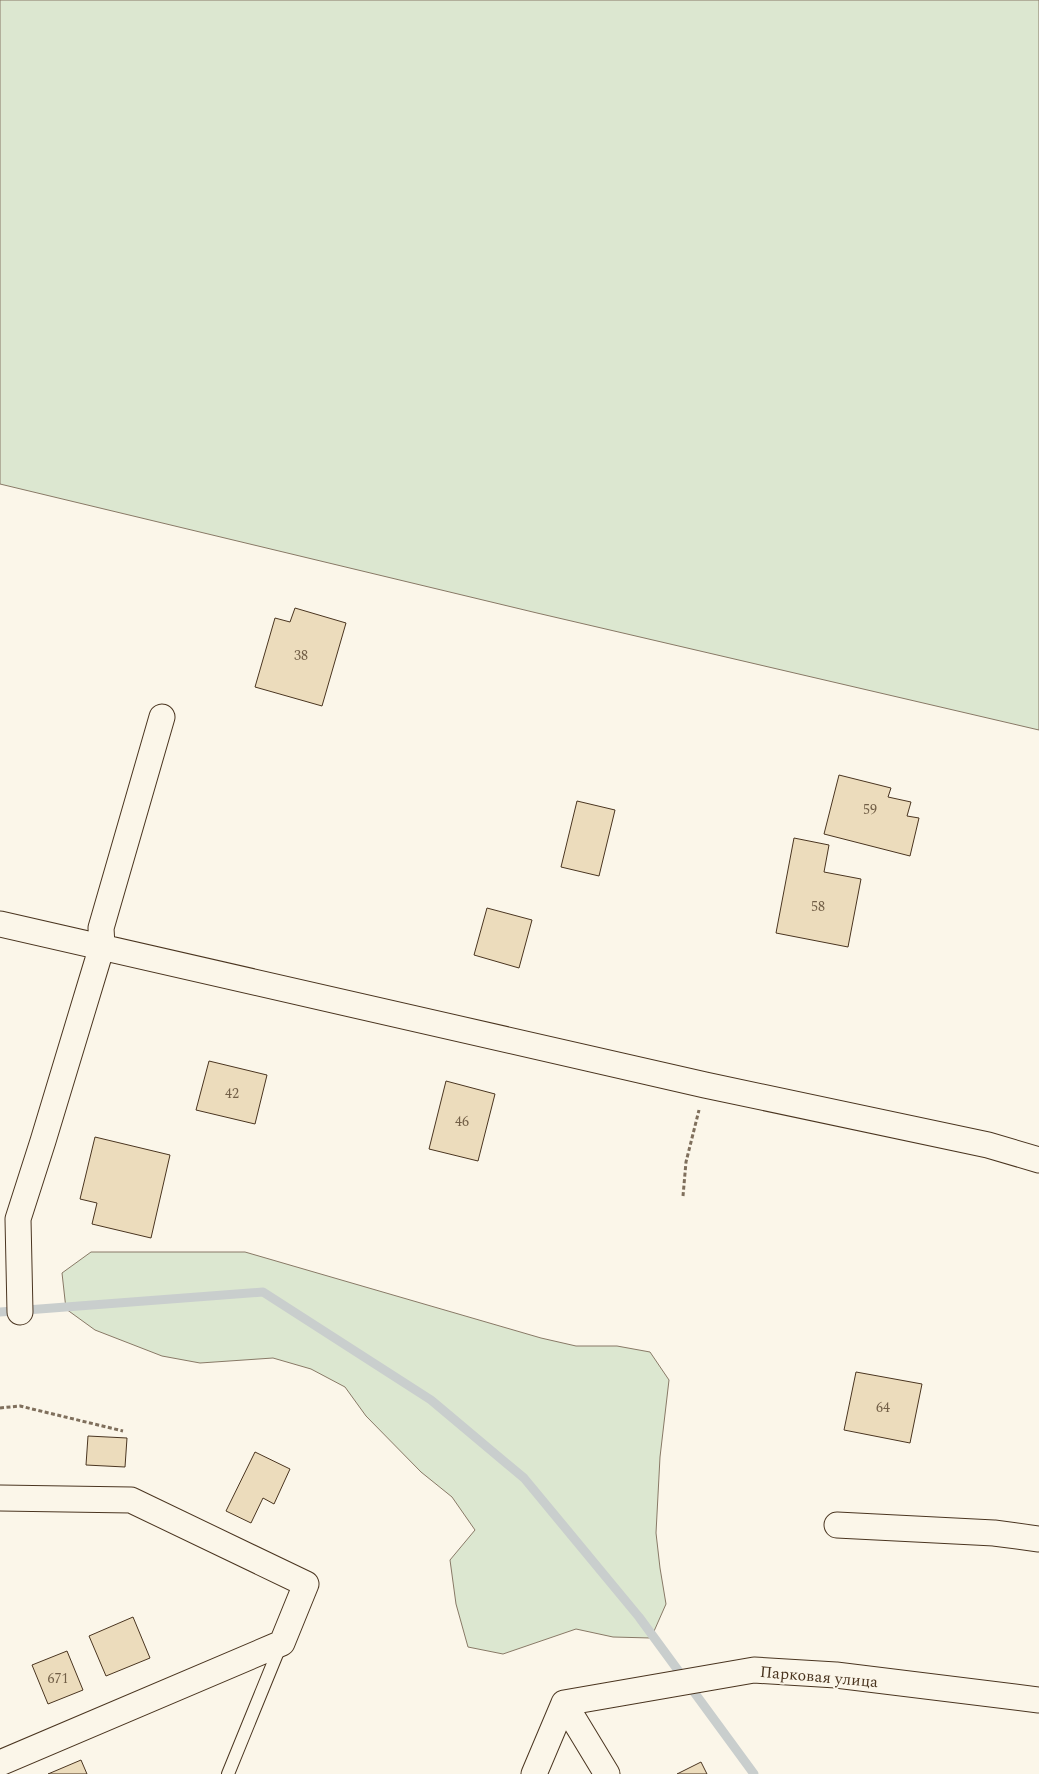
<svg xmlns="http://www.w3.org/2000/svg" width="1039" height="1774" viewBox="0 0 1039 1774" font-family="Spectral,serif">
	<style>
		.green { fill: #dce7d0; stroke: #887966 }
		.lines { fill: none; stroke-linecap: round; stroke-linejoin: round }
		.stream { stroke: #c9cecd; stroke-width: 9 }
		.building { fill: #ecdcbc; stroke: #4a3520 }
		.lane-casing { stroke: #4a3520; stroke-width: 14 }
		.street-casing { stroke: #4a3520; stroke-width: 27 }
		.path { stroke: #7f6f5c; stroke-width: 3; stroke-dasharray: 4 2.5; stroke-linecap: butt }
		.lane { stroke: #fbf6e9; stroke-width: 12 }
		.street { stroke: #fbf6e9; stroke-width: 25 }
		.labels { text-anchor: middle; stroke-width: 4; stroke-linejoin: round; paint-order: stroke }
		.number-label { font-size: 14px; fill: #725f47 }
		.street-label { font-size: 16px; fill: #4a3520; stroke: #fbf6e9 }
	</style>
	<rect width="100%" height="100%" fill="#fbf6e9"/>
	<path class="green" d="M0,0H1039V730L537,613L0,484Z
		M91,1252H245L541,1338L576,1346H617L650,1352L669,1380L660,1457L656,1533L660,1568L666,1604L651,1638L613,1637L576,1629L503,1654L468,1647L456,1604L450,1560L475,1530L452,1497L421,1472L366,1416L345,1387L311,1369L273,1358L200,1363L162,1356L95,1330L66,1309L62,1273Z"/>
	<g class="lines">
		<path class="stream" d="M0,1312L263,1292L431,1400L524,1478L639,1617L754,1774"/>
	</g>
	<path class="building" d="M295,608L346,623L322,706L255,687L275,618L290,622Z
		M839,775L891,788L888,797L911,802L907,816L919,818L910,856L824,834Z
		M577,801L615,810L599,876L561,867Z
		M794,838L829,845L824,872L861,879L848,947L776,933Z
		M487,908L532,920L519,968L474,955Z
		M209,1061L267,1075L255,1124L196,1110Z
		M446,1081L495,1094L478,1161L429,1149Z
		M95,1137L170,1155L151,1238L92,1224L97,1203L80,1199Z
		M856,1372L922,1384L910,1443L844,1430Z
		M88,1436L127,1438L125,1467L86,1465Z
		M255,1452L290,1469L274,1504L263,1498L251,1523L226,1511Z
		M133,1617L150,1658L106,1676L89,1636Z
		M67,1651L83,1690L48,1704L32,1665Z
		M81,1760L87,1774H48Z
		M701,1762L707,1774H677Z"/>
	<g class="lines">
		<defs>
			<path id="lane" d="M228,1774L281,1644"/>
			<path id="street" d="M0,924L705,1085L988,1145L1039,1160
				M20,1312L18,1219L43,1141L102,946L101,928L162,717
				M0,1498L131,1500L306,1584L282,1643L0,1763
				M837,1525L994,1533L1039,1539
				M564,1703L754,1670L836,1675L1039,1700
				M564,1703L607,1774
				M534,1774L564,1703"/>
		</defs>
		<use href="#lane" class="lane-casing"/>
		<use href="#street" class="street-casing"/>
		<path class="path" d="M683,1196L686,1162L699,1110
			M0,1408L20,1406L123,1431"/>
		<use href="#lane" class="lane"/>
		<use href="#street" class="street"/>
	</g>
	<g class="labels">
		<g class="number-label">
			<text x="301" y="660">38</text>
			<text x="870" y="814">59</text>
			<text x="818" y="911">58</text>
			<text x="232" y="1098">42</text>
			<text x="462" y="1126">46</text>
			<text x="883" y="1412">64</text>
			<text x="58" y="1683">671</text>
		</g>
		<g class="street-label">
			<text transform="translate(819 1676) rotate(5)" y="6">Парковая улица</text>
		</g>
	</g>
</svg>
